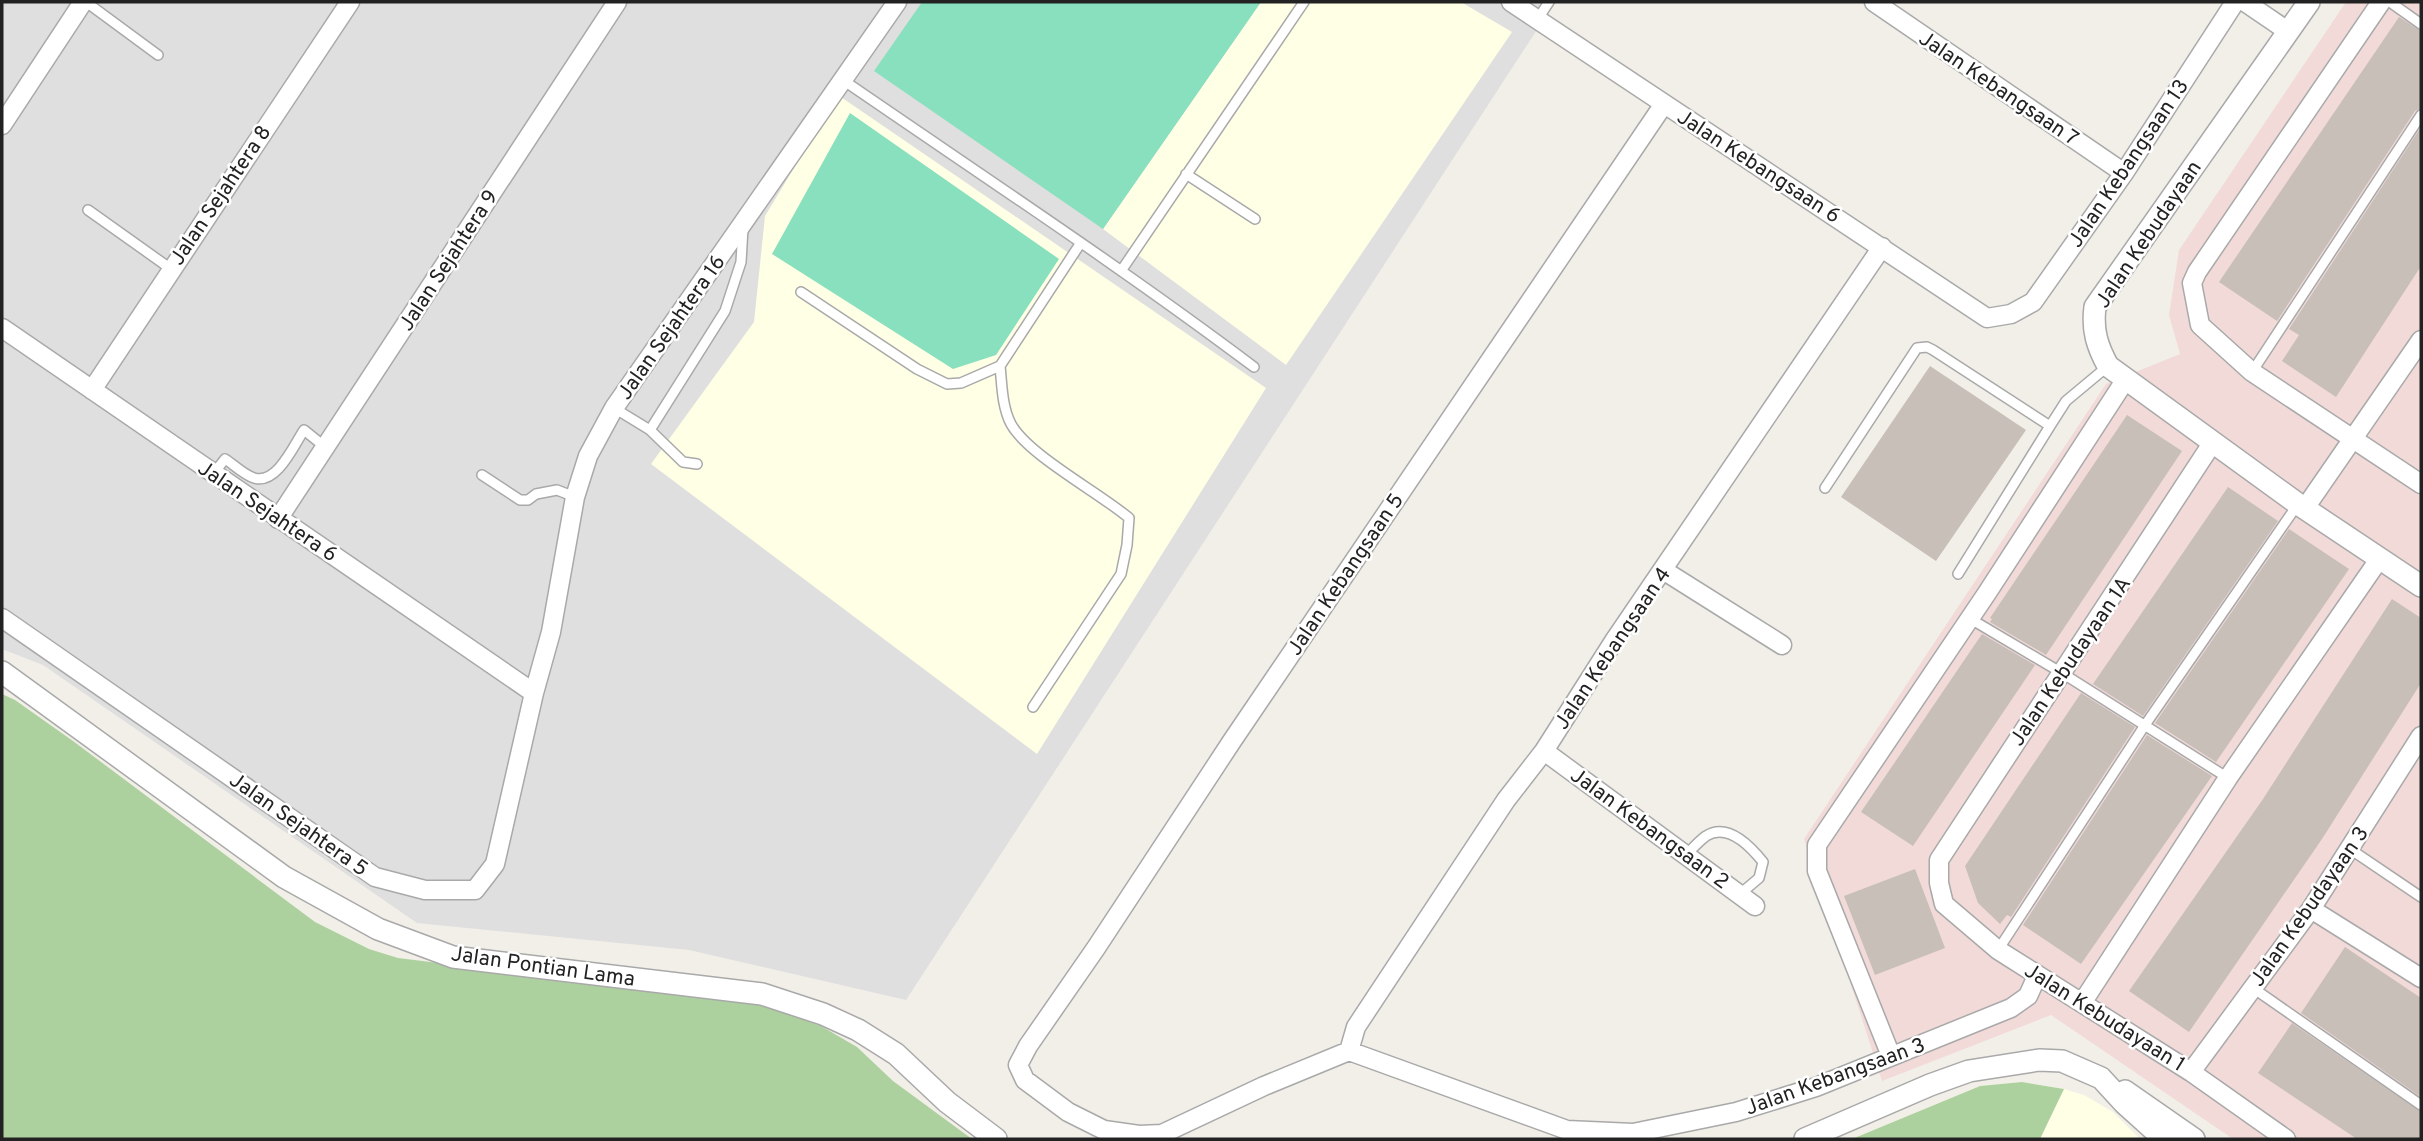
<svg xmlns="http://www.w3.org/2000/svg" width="2423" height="1141" viewBox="0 0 2423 1141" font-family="Overpass,sans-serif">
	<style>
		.residential { fill: #e0dfdf }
		.commercial { fill: #f2dad9 }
		.education { fill: #ffffe5 }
		.forest { fill: #add19e }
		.pitch { fill: #88e0be }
		.building { fill: #c7bfb8 }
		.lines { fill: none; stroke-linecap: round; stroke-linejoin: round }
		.service-casing { stroke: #a9a9a9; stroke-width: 12 }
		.minor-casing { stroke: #a9a9a9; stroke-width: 21 }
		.tertiary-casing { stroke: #a9a9a9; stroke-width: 24 }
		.service { stroke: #fff; stroke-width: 9 }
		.minor { stroke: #fff; stroke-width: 18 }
		.tertiary { stroke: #fff; stroke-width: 21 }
		.labels { text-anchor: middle; stroke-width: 5; stroke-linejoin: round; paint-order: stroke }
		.street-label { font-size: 21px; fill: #222; stroke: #fff }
	</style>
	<rect width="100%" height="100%" fill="#f2efe9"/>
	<path class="residential" d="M2,2H1555L906,1000L689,950L417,923L43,665L2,649Z"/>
	<path class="commercial" d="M2346,2H2421V1139H2233L2051,1015L1882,1081L1804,839L2106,384L2180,354L2169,315L2179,250Z"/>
	<path class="education" d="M1261,2H1461L1512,32L1286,365L1103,229Z
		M838,95L1266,388L1037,754L651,464L754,322L765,216Z
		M2022,1082L2064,1089L2084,1095L2113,1112L2140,1139H1852L1980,1086Z"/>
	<path class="forest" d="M2,694L15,700L73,741L315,922L369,949L398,958L754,1002L821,1026L857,1047L893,1081L972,1139H2Z
		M2022,1082L2064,1089L2040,1139H1852L1980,1086Z"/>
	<path class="pitch" d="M922,2H1261L1103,229L874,71Z
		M850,113L1059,259L996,355L953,369L772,254Z"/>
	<path class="building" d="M2399,17L2421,31V108L2415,111L2277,321L2219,282Z
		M2421,127V266L2336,397L2282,361L2299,335L2289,329Z
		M1930,366L2026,430L1936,561L1841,497Z
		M2127,415L2182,451L2046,655L1990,622L1992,619L1990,618Z
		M2228,487L2278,521L2143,716L2093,684Z
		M2289,529L2349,569L2216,762L2155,723Z
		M2392,599L2421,618V683L2322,839L2189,1032L2129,991L2263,799Z
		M1982,634L2035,665L1913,846L1861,812Z
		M2081,693L2135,727L2011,917L2007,915L2000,924L1978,903L1965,866Z
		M2147,735L2212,776L2081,964L2023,925Z
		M1915,869L1945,948L1875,975L1844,896Z
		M2345,947L2421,998V1097L2301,1013Z
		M2292,1023L2421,1112V1139H2357L2258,1073Z"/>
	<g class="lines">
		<defs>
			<path id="service" d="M86,2L158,55
				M2390,2L2421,24
				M1537,20L1549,2
				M843,80C981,175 1121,267 1254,367
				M1186,174L1255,219
				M88,210L171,269
				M1121,271L1304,2
				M801,292L917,369L947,384L961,383L1000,366L1080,244
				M1000,366C1002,385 1002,407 1011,424C1028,455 1100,493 1129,518L1127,545L1121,574L1033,707
				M2252,372L2421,115
				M614,408L650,430
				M697,464L683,462L650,430L725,311L741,262L743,228
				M213,474L225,459C233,464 244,475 254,478C277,485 294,445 304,430L325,447
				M482,475L520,500H528L536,494L557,490L575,497
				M1825,488L1917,348L1927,347L1933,350L2050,426L2066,401L2108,366
				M1958,574L2050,426
				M1969,618L2062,673L2228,778
				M2350,849L2421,897
				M1685,856C1692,849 1699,841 1706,836C1728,822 1751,847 1763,862L1759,878L1740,894
				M1998,950L2145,725L2298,504
				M2253,988L2421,1105"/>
			<path id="minor" d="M1511,2L1987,318L2011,314L2033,302L2124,173L2235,2
				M1874,2L2124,173
				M2245,2L2289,32
				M2381,2L2197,272L2192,283L2200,325L2252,372L2421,484
				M1664,104L1232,741L1096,948L1028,1046L1018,1065L1025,1080L1068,1112L1104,1130L1139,1135L1162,1134L1264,1086L1349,1051L1567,1130L1633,1133L1736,1112L1816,1087L2011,1008L2028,996L2037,976
				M2,125L83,2
				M2,328L534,693
				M92,390L350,2
				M2213,442L1939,860V883L1944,904L1998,950L2191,1072L2286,1139
				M2305,508L2421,340
				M278,519L617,2
				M1663,570L1782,645
				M2,618L375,877L425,890H475L495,864L534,693L551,632L575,497L588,456L614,408L897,2
				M1544,751L1755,906
				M2311,909L2421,978
				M2082,1003L2228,778L2380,558
				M1349,1051L1356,1027L1506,800L1544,751L1614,641L1882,247
				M1891,1056L1817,871V845L1987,593L2126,379
				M2191,1072L2311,909L2421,736"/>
			<path id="tertiary" d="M2309,2L2095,307C2092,330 2097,346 2108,366L2298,504L2421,586
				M2,672L284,877L378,929L453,957L762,994L823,1014L858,1030L896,1054L947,1102L996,1139
				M2125,1091L2194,1139
				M1805,1139L1930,1085L1969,1071L2039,1060L2062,1061L2101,1078L2124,1103L2164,1139"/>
		</defs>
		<use href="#service" class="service-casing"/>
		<use href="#minor" class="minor-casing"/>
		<use href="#tertiary" class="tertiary-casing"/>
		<use href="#service" class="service"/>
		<use href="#minor" class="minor"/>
		<use href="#tertiary" class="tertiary"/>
	</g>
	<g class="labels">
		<g class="street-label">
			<text transform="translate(1999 88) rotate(34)" y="7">Jalan Kebangsaan 7</text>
			<text transform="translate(2128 163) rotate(-56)" y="7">Jalan Kebangsaan 13</text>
			<text transform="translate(1759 166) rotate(33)" y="7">Jalan Kebangsaan 6</text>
			<text transform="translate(220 195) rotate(-56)" y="7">Jalan Sejahtera 8</text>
			<text transform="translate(2148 234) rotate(-56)" y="7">Jalan Kebudayaan</text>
			<text transform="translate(448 260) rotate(-57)" y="7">Jalan Sejahtera 9</text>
			<text transform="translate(671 327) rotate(-55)" y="7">Jalan Sejahtera 16</text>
			<text transform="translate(268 511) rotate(34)" y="7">Jalan Sejahtera 6</text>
			<text transform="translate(1345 574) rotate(-56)" y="7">Jalan Kebangsaan 5</text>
			<text transform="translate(1612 648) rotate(-56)" y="7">Jalan Kebangsaan 4</text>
			<text transform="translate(2070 661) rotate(-56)" y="7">Jalan Kebudayaan 1A</text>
			<text transform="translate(299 824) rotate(35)" y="7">Jalan Sejahtera 5</text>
			<text transform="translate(1650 828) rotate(36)" y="7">Jalan Kebangsaan 2</text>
			<text transform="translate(2309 906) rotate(-55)" y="7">Jalan Kebudayaan 3</text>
			<text transform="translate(543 966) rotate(8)" y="7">Jalan Pontian Lama</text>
			<text transform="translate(2105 1017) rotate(32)" y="7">Jalan Kebudayaan 1</text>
			<text transform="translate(1835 1076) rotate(-20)" y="7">Jalan Kebangsaan 3</text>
		</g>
	</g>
	<rect width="2423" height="1141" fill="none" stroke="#222222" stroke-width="7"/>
</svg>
